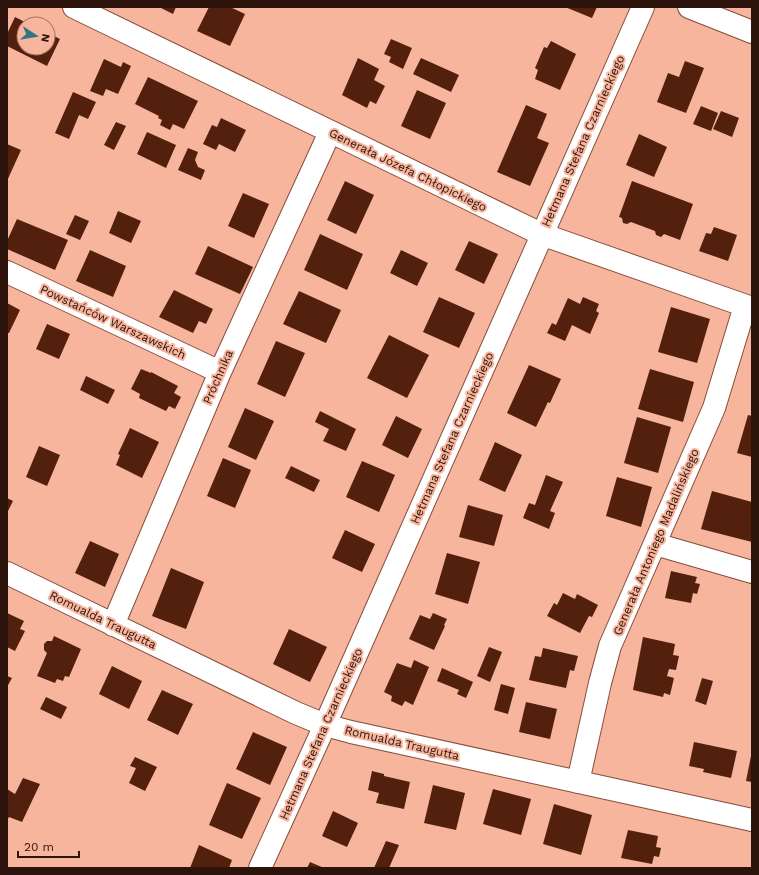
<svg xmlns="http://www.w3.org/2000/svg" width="759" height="875" viewBox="0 0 759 875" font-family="'Work Sans',sans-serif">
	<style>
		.building { fill: #53200e }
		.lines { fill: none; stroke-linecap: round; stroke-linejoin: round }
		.street-casing { stroke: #864d39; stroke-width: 24 }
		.street { stroke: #fff; stroke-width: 22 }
		.labels { text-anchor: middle; stroke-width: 4; stroke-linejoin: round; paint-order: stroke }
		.street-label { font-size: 12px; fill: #2c140c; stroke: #f7b59e }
	</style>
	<rect width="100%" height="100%" fill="#f7b59e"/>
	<path class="building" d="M159,7H176L173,14Z
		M209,7H230L245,14L230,46L197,31Z
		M565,7H597L592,18Z
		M15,17L29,24H24V48H48V33L60,39L47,66L7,46V34Z
		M391,39L412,48L403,69L389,62L391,57L384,54Z
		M551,41L576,54L560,90L535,79L538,70L535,68L544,47L547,48Z
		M358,58L379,69L374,80L385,86L376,104L370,101L367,108L342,95Z
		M421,58L459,75L451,92L413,74Z
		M104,59L121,67L123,62L131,66L118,94L106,89L103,96L90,91Z
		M685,61L704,68L686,113L657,102L668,73L679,77Z
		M148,77L198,101L184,129L173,124L170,130L160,125L162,120L158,118L159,116L135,104Z
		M417,90L446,103L430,139L401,126Z
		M73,92L96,102L88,119L79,115L69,139L55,133Z
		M526,105L547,114L537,138L549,143L530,186L497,172Z
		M701,106L718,113L711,131L693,124Z
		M721,111L739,118L732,137L713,129Z
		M221,118L246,130L235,152L219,144L216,150L203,144L212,125L217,127Z
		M116,122L126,126L114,150L104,145Z
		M147,132L176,145L166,168L137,154Z
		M639,134L667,147L654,177L626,165Z
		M7,144L21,150L7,181Z
		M188,148L198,152L195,160L198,167L205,170L201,180L178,170Z
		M345,181L374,195L356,234L327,220Z
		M632,181L693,204L680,240L664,234L661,237L656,235L655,231L631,222L627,224L623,223L622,218L619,217Z
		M243,193L269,204L254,238L228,226Z
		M118,211L141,221L131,243L109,233Z
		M75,215L89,221L80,240L66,234Z
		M17,219L68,240L55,270L7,249V241Z
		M714,227L737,235L728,261L699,251L706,233L711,234Z
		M320,234L363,254L347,290L304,270Z
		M469,241L498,254L484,284L455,270Z
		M208,246L253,267L240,294L195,274Z
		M90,250L126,266L113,297L76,281Z
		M401,250L428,263L417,286L390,273Z
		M174,290L213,309L206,324L199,321L193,333L159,317Z
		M299,291L341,310L326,343L283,324Z
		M439,297L475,313L459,348L423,332Z
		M583,297L599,304L596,311L599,313L590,334L572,325L565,341L547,333L552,323L556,325L568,298L580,304Z
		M7,303L20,310L9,333H7Z
		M671,307L710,319L697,363L658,352Z
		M47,324L70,334L59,359L36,349Z
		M389,335L429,355L407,398L367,378Z
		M276,341L305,353L285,397L257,384Z
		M529,365L561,379L550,403L548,402L536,427L507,413Z
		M141,369L151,373V372L178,386L174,393L181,397L175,409L169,406L166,411L139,398L140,394L131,389Z
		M650,369L694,382L683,422L638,409Z
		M86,376L115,390L108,404L80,390Z
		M245,408L274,421L256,460L228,447Z
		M320,411L356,429L346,451L323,441L329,429L315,422Z
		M748,415L752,416V457L737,453Z
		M396,416L422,429L408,458L382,445Z
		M637,417L671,427L658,473L624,463Z
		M130,428L159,442L142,478L116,465L120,455L118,454Z
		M495,442L522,455L505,492L479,480Z
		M39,446L60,455L47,486L26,477Z
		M223,458L251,470L235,508L207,496Z
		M362,461L395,475L379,512L346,497Z
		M291,466L320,480L314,492L285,478Z
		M546,475L563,482L550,511L555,513L549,529L523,518L529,503L535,505Z
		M617,477L652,487L641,527L606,516Z
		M712,491L752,502V542L701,529Z
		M7,498L13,501L7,513Z
		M468,505L503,515L494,546L459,537Z
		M345,530L375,544L362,572L332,558Z
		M90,541L119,554L105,587L75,573Z
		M447,553L480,562L468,604L435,594Z
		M171,568L204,582L186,629L152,616Z
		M671,571L697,577L695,583L700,584L697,594L693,593L691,603L665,598Z
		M563,593L575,599L577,594L598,605L592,617L589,616L580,633L547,616L554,603L557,605Z
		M7,613L24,621L20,629L25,631L15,651L7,647Z
		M433,613L447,619L444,625L445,626L434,650L409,639L420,615L430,619Z
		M289,629L327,647L310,682L273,664Z
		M54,636L81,649L69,677L65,676L63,681L57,679L55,683L37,676L47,653L44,650V644L47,641H52Z
		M643,637L675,644L673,655L679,656L676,670L669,669L667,676L674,678L670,695L664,693L663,697L633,690Z
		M489,647L502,652L490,682L477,676Z
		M543,648L578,656L574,671L570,670L566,688L529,680L535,656L541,657Z
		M414,660L429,667L413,705L405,701L402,706L391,701L392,696L384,692L397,663L411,668Z
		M112,666L142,681L129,709L99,694Z
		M442,668L473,682L466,698L457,694L459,690L437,681Z
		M7,676L12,678L7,687Z
		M702,678L713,681L706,705L695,701Z
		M501,684L515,688L508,714L494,710Z
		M162,690L193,704L178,735L147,720Z
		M46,697L67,707L61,719L40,709Z
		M526,702L557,709L550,739L519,732Z
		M253,732L287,747L270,785L236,769Z
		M694,742L737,751L731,778L703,772L704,769L689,766Z
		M751,756H752V782L746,781Z
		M135,757L157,767L145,791L129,783L136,768L130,766Z
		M372,771L384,774V776L410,782L404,809L376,803L379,793L368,790Z
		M23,778L40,784L22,822L9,817L7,820V789L15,794Z
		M227,783L261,798L242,839L209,825Z
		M433,785L465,793L456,830L424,823Z
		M493,789L531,799L521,835L483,824Z
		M554,804L592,815L581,855L543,844Z
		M333,811L358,823L347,847L322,836Z
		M628,830L658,836L656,847L661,848L659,857L654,856L652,864L621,858Z
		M386,841L399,845L389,868H374Z
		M199,845L232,860L229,868H190Z
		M310,862L324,868H307Z"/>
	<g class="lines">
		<defs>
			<path id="street" d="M74,7L541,234L752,308
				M689,7L752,32
				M7,272L220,372
				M655,544L752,572
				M7,573L296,713L325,725L351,732L752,820
				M113,625L220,372L330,132
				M578,782L600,683L610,646L714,408L745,306
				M260,868L325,725L643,7"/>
		</defs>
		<use href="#street" class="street-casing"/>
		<use href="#street" class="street"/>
	</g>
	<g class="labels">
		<g class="street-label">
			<text transform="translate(583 141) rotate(-66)" y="4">Hetmana Stefana Czarnieckiego</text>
			<text transform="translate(408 170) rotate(26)" y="4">Generała Józefa Chłopickiego</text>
			<text transform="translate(113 322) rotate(25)" y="4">Powstańców Warszawskich</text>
			<text transform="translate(218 377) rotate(-66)" y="4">Próchnika</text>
			<text transform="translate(452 438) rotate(-66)" y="4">Hetmana Stefana Czarnieckiego</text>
			<text transform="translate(656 542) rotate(-67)" y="4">Generała Antoniego Madalińskiego</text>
			<text transform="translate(103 620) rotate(26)" y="4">Romualda Traugutta</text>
			<text transform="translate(321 734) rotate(-66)" y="4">Hetmana Stefana Czarnieckiego</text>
			<text transform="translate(402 743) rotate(13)" y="4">Romualda Traugutta</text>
		</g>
	</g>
	<rect width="759" height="875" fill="none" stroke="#2c140c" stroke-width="16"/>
	<g transform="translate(36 36) rotate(102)"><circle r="19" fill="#f7b59e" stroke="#a67564"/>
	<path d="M0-3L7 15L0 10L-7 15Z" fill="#327386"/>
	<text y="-6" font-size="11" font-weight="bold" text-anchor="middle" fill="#2c140c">N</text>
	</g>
	<path d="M18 851v6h61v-6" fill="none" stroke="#2c140c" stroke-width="2"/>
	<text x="24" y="851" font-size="12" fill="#2c140c" stroke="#f7b59e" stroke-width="3" paint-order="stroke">20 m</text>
</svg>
